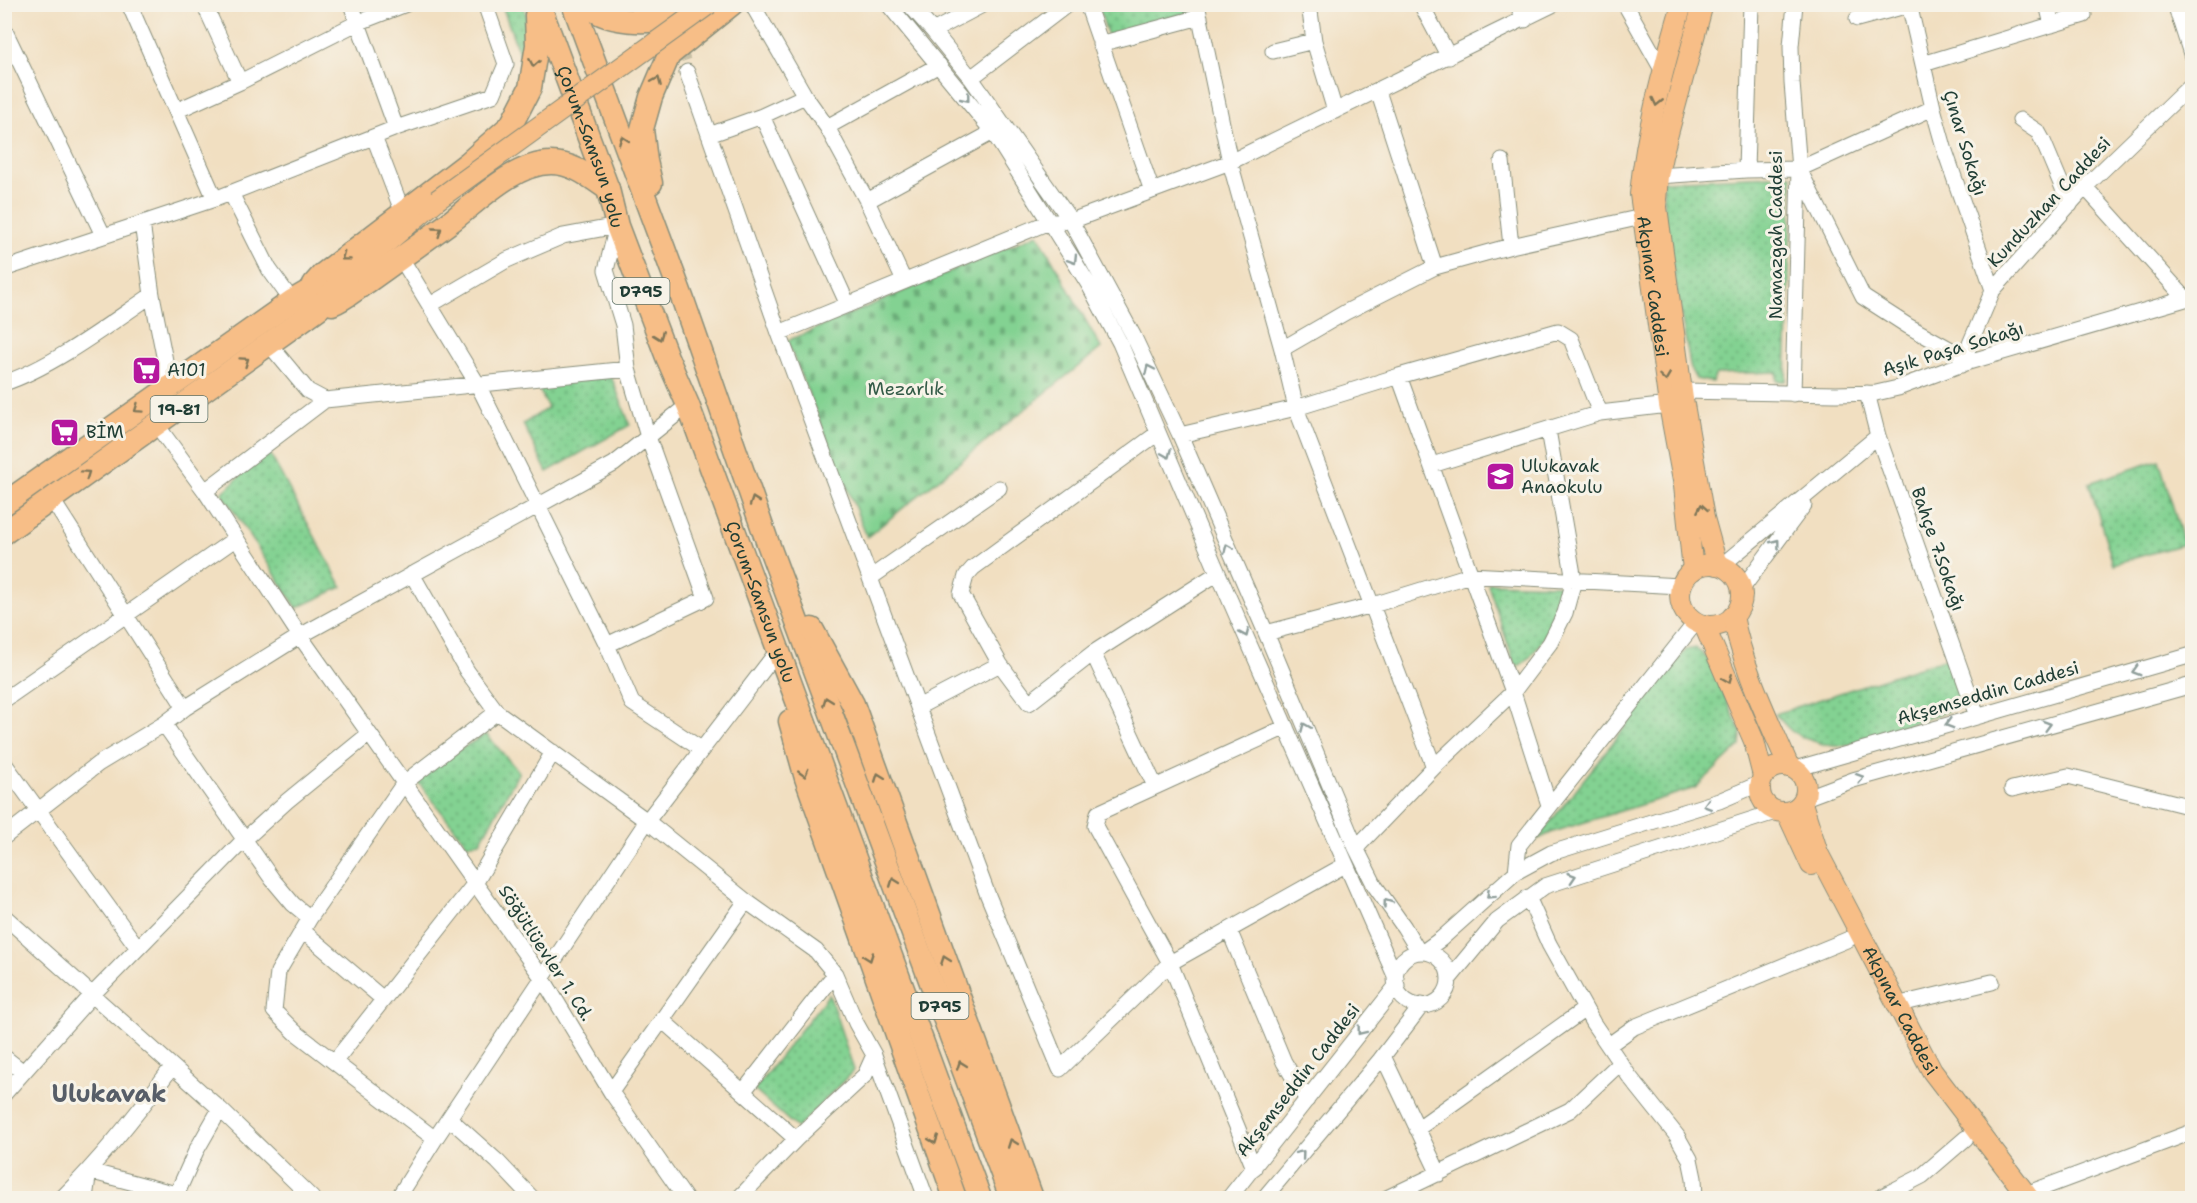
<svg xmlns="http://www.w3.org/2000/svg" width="2197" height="1203" viewBox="0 0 2197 1203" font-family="'Shantell Sans',sans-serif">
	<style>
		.cemetery { fill: url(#cemetery-stones); stroke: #518863; stroke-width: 1.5 }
		.park { fill: url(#park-dots); stroke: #518863; stroke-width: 1.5 }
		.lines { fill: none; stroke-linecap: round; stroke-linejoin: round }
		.minor-tunnel { stroke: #c7bfa5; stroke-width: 15; stroke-dasharray: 15 8; stroke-linecap: butt }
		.minor-casing { stroke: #888e7a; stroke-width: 17 }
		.major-casing { stroke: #888e7a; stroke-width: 22 }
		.highway-casing { stroke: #888e7a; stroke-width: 25 }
		.minor { stroke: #fff; stroke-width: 15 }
		.major { stroke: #f7be87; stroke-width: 20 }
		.highway { stroke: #f7be87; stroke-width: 22 }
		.major-bridge-casing { stroke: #888e7a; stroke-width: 22; stroke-linecap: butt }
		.major-bridge { stroke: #f7be87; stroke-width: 20 }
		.oneway { stroke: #807759 }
		.oneway2 { stroke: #8f9e9a }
		.labels { text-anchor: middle; stroke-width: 6; stroke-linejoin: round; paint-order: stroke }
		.shield { fill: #f7f3e8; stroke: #60746a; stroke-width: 1.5 }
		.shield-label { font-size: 16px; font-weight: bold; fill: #1f3d34 }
		.street-label { font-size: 18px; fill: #1f3d34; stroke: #f7f3e8 }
		.poi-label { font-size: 18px; fill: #1f3d34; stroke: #f7f3e8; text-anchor: start }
		.park-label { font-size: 18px; fill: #335b47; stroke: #f7f3e8 }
		.district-label { font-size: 24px; font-weight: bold; fill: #575e68; stroke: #f7f3e8 }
	</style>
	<defs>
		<pattern id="cemetery-stones" width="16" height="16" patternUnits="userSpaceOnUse" patternTransform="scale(1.5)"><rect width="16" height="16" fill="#83d292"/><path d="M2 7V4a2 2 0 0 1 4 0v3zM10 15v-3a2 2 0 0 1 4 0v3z" fill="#6bac78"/></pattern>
		<pattern id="park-dots" width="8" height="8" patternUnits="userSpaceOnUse" patternTransform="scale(1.5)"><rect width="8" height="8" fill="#83d292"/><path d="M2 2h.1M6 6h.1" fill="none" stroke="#6bac78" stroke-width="1.8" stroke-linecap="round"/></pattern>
	</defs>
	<rect width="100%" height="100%" fill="#f7f3e8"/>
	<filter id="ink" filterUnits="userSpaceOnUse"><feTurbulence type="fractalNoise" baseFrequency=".0167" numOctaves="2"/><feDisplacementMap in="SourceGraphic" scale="12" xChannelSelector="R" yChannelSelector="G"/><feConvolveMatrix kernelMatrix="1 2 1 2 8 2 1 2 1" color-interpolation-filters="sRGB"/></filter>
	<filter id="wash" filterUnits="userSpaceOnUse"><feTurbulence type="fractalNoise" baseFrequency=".008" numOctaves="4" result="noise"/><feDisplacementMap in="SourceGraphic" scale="24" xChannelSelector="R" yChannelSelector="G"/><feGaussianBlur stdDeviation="1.35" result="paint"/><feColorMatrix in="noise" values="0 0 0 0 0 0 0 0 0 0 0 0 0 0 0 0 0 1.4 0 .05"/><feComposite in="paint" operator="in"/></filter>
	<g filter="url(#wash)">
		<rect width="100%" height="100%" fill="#f1dfc1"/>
		<path class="cemetery" d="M1038,234L1101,348L867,537L787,341Z"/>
		<path class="park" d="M502,5H524L529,30L530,53L520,56Z
			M1098,5H1190L1191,12L1108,36Z
			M1792,175L1786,381H1777V372L1716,374L1712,382L1696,379L1691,370L1664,218L1663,181Z
			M611,376L630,425L547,472L523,424L548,408L536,383Z
			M268,450L342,587L297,608L222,493Z
			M2159,460L2184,544L2113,564L2089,483Z
			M1489,583L1561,585C1563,606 1538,657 1518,666L1515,665L1488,585Z
			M1696,648L1707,658L1741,732L1740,746L1695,788L1553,832L1536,840L1686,650Z
			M1947,658L1965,705L1845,746L1823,744L1804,738L1791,731L1775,714Z
			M486,734L519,772L480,842L467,844L414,777Z
			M829,994L854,1070L797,1128L754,1090Z"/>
	</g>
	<g filter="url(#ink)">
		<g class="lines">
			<path class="minor-tunnel" d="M663,4L687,72"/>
			<defs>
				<path id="minor" d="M129,4L215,199
					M204,4L240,82
					M351,4L396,128
					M752,4L805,96L827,127L867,201L904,281
					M888,4L993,132L1089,285L1120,343L1218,573L1396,978
					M909,4L933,31L971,78L1071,221L1133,335L1180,435L1266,633L1356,848L1375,886L1404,927L1419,952
					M1087,4L1152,191
					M1197,4L1230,162L1282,349L1296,408L1434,767
					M1309,4L1314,41L1335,111
					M1421,4L1449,57
					M1517,4L1525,20
					M1625,4L1664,73
					M1909,4L1933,108L1945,151L1993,290
					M2047,4L2052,25
					M2175,4L2192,57
					M1857,19L1909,5
					M4,29L103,235
					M933,31L984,4
					M1100,44L1200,17
					M1273,51L1314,41
					M1923,64L2084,15
					M687,72L779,333L987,893L1060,1069L1170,963L1345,865
					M971,78L1068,4
					M1378,91L1435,267
					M176,111L240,82L357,23L406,4
					M762,116L848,305
					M2020,120L2038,132L2043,141L2070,205
					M827,127L939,65
					M709,135L762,116L805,96
					M374,137L403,213
					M1502,161L1511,246
					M1746,170L1751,4
					M1800,171L1863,297L1908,326L1964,357
					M1658,176L1746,170L1799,169L1933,108
					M2085,187L2186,299
					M231,193L269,269L292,301
					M867,201L993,132
					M142,223L152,295L170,386
					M401,258L478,385L607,645L632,703L701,749
					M4,269L215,199L396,128L493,95L506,64L485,4
					M430,305L507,260L563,236L617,226L606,270L623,325L628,369L648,437L706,598L607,645
					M779,333L1049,222L1071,221L1230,162L1554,4
					M269,344L308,391L325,400
					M1282,349L1346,312L1435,267L1511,246L1642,217
					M1961,365L1993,290L2085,187L2192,84
					M1399,376L1513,692L1549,805
					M4,383C53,367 109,324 152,295
					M1682,391L1836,394L1876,393L1898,388L1965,363L2192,297
					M1867,393L1878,436L1977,716
					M1793,394L1799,169L1792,83L1791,46L1795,4
					M156,424L205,491L300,636L543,979L611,1092L685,1198
					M1158,433L973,568L966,576L961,594L1000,664L1029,703L1093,653L1218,573
					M1180,435L1296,408L1399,376L1558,331L1571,339L1600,413
					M1432,465L1600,413L1669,405
					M205,491L325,400L628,369
					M51,498L185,708
					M1721,566L1878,436
					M412,574L467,671L497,712L647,821L746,901L611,1092
					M870,578L999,488
					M1741,590L1804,505
					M1266,633L1373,605L1470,575L1681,586
					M1093,653L1155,786
					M4,700L235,539
					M918,707L1000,664
					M164,724L272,879L293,904L310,918
					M4,763L138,948
					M1795,769L2192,655
					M2012,789L2068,776L2192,807
					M1805,798L1853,780L2192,685
					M4,837L98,764L164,724L185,708L300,636L614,464L688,405
					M1356,848L1434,767L1513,692L1550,643L1565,613L1574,580L1548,430
					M1516,872L1519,845L1696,622
					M1528,897L1549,944L1593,1023L1629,1076L1677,1136L1690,1159L1694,1178L1695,1198
					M746,901L816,951L835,974L856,1023L874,1055L926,1198
					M4,916L220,1109L312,1198
					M1229,930L1284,1062L1307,1100
					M303,931L383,999
					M1423,952L1441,939L1516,872L1551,853L1719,801L1761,783
					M1395 979a27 27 0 1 1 54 0a27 27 0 1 1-54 0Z
					M1449,979L1497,921L1545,886L1775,812
					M1896,1005L1992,982
					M662,1020L796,1139
					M1609,1045L1634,1027L1849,939
					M1383,1056L1439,1174
					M4,1057L23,1072
					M335,1061L476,882L553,752
					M743,1092L835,974
					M4,1094L92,995L244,840L287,801L369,734
					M449,1118L498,1162L532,1198
					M1417,1129L1585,1009
					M435,1139L295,1032L274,1011L278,972L310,918L404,783L497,712
					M1254,1168L1170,963L1095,826L1098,813L1286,727
					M89,1171L176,1194
					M2026,1194L2192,1132
					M62,1198C103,1157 138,1113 172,1067
					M85,1198L89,1171
					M175,1198L196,1151L220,1109
					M398,1198L435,1139L647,821L773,657
					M739,1198L796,1139L865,1075L874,1055
					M1229,1198L1397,985
					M1264,1198L1380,1060L1422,1005
					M1387,1198L1570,1110L1620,1063
					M1879,1198L1922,1176L1966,1138"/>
				<g id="major">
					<path id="s1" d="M1682,4C1664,66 1646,131 1640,194L1669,405L1684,486L1693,570"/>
					<path d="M1703,4L1662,156L1658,176L1656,200L1683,399L1704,518L1717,565"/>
					<path d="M346,277L437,200"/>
					<circle cx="1711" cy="595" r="31"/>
					<path d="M1733,616C1743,669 1768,718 1789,767"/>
					<path d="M1704,625L1754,741L1763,776"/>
					<circle cx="1783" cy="789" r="23"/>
					<path id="s2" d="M1802,803L1818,853L1932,1071L2029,1198"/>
					<path d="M1787,813L1811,865"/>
				</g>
				<g id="highway">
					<path id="s3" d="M539,4L608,189L617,226L667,357L688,405L980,1198"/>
					<path d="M573,4L683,300L766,538L1011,1198"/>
					<path d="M588,4C601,23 654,25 674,16C679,13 684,8 689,4"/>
					<path d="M651,183L646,161L642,129L651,97L669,55L732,4"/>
					<path d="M314,284L322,275L468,163L511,125L530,88L537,45L536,15"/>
					<path d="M332,304C345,299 356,289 367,282C395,262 422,243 449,223C477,202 514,163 551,163C573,163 590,177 608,189"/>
					<path d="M4,504L292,301L309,291L342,279"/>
					<path d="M4,533L319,308L346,277"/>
					<path d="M812,629L853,704L1032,1198"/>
					<path d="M790,721L806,778L955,1198"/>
				</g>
			</defs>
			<use href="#minor" class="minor-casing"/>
			<use href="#major" class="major-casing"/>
			<use href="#highway" class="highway-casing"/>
			<use href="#minor" class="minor"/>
			<use href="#major" class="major"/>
			<use href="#highway" class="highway"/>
			<defs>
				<path id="major-bridge" d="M437,200L709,4"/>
			</defs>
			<use href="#major-bridge" class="major-bridge-casing"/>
			<use href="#major-bridge" class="major-bridge"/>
		</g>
		<defs><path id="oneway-chevron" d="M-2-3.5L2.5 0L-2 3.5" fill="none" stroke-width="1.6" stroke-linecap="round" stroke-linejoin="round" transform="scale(1.5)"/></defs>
		<g class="oneway">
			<use href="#oneway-chevron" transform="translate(534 63) rotate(100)"/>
			<use href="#oneway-chevron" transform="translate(657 81) rotate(-67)"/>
			<use href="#oneway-chevron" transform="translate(1657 102) rotate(103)"/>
			<use href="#oneway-chevron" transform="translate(623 140) rotate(-110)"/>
			<use href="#oneway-chevron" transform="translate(438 231) rotate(-36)"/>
			<use href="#oneway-chevron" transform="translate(345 257) rotate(143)"/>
			<use href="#oneway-chevron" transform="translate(659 336) rotate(69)"/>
			<use href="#oneway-chevron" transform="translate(245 361) rotate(-35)"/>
			<use href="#oneway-chevron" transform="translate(1665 377) rotate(82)"/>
			<use href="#oneway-chevron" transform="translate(138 409) rotate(145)"/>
			<use href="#oneway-chevron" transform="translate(86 474) rotate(-35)"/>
			<use href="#oneway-chevron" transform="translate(754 501) rotate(-109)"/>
			<use href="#oneway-chevron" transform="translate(1702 508) rotate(-100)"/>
			<use href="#oneway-chevron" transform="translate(1728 679) rotate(68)"/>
			<use href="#oneway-chevron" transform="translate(827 701) rotate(-110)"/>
			<use href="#oneway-chevron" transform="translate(804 773) rotate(74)"/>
			<use href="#oneway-chevron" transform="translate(879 777) rotate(-110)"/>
			<use href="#oneway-chevron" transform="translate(894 882) rotate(-110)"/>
			<use href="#oneway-chevron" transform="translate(869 957) rotate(70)"/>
			<use href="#oneway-chevron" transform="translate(945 960) rotate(-110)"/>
			<use href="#oneway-chevron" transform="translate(961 1065) rotate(-110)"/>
			<use href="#oneway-chevron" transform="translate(934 1140) rotate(70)"/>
			<use href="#oneway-chevron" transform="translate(1012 1143) rotate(-110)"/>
		</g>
		<g class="oneway2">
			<use href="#oneway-chevron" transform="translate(966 98) rotate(51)"/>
			<use href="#oneway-chevron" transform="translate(1073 260) rotate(58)"/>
			<use href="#oneway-chevron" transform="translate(1149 369) rotate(-115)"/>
			<use href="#oneway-chevron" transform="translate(1167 454) rotate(67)"/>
			<use href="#oneway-chevron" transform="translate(1776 543) rotate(-53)"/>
			<use href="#oneway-chevron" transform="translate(1228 548) rotate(-113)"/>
			<use href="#oneway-chevron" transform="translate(1245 633) rotate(66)"/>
			<use href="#oneway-chevron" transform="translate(2136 671) rotate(164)"/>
			<use href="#oneway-chevron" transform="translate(1949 724) rotate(164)"/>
			<use href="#oneway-chevron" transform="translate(2047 725) rotate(-16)"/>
			<use href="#oneway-chevron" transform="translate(1305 727) rotate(-113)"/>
			<use href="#oneway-chevron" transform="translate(1860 778) rotate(-16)"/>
			<use href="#oneway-chevron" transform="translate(1707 805) rotate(163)"/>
			<use href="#oneway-chevron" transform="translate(1572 877) rotate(-18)"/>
			<use href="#oneway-chevron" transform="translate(1490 895) rotate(138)"/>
			<use href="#oneway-chevron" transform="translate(1387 903) rotate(-126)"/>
			<use href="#oneway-chevron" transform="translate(1361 1031) rotate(128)"/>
			<use href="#oneway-chevron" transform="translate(1301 1154) rotate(-50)"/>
		</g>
	</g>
	<defs>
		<symbol id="supermarket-square" viewBox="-11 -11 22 22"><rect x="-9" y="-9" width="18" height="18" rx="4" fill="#b5179e" stroke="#f7f3e8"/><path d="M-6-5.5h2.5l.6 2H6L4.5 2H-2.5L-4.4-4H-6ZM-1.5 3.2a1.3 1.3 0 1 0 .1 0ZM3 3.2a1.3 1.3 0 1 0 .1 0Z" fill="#fff"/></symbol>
		<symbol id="school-square" viewBox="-11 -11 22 22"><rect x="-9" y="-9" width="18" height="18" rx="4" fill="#b5179e" stroke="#f7f3e8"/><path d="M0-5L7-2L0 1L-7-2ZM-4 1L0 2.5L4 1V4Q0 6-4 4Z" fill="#fff"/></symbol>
	</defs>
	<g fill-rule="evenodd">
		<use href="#supermarket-square" x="130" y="354" width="33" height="33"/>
		<use href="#supermarket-square" x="48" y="416" width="33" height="33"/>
		<use href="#school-square" x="1484" y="460" width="33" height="33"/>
	</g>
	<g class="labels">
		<g class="shield">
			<rect x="612.5" y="278" width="57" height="26" rx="4.5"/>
			<rect x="150.5" y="396" width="57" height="26" rx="4.5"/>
			<rect x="911.5" y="993" width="57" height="26" rx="4.5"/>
		</g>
		<g class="shield-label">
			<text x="641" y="297">D795</text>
			<text x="179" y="415">19-81</text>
			<text x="940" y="1012">D795</text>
		</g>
		<g class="street-label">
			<text transform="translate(1965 143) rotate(73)" y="6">Çınar Sokağı</text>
			<text dy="6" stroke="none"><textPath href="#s3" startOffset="152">Çorum-Samsun yolu</textPath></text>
			<text transform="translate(2049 202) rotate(-47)" y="6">Kunduzhan Caddesi</text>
			<text transform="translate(1776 235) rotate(-90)" y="6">Namazgah Caddesi</text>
			<text dy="6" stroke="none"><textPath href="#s1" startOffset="288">Akpınar Caddesi</textPath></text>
			<text transform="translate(1953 349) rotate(-17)" y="6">Aşık Paşa Sokağı</text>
			<text transform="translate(1938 549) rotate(71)" y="6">Bahçe 7.Sokağı</text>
			<text dy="6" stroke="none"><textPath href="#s3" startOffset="638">Çorum-Samsun yolu</textPath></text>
			<text transform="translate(1988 693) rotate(-16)" y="6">Akşemseddin Caddesi</text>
			<text transform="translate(546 953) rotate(57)" y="6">Söğütlüevler 1. Cd.</text>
			<text dy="6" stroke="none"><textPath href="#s2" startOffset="230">Akpınar Caddesi</textPath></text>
			<text transform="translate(1298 1080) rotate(-52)" y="6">Akşemseddin Caddesi</text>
		</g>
		<g class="poi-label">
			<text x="167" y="376">A101</text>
			<text x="86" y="438">BİM</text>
			<text x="1521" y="472">Ulukavak<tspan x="1521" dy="21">Anaokulu</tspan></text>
		</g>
		<g class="park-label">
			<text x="906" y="395">Mezarlık</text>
		</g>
		<g class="district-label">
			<text x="109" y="1102">Ulukavak</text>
		</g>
	</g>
	<rect width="2197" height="1203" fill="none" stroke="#f7f3e8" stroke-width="24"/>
</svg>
